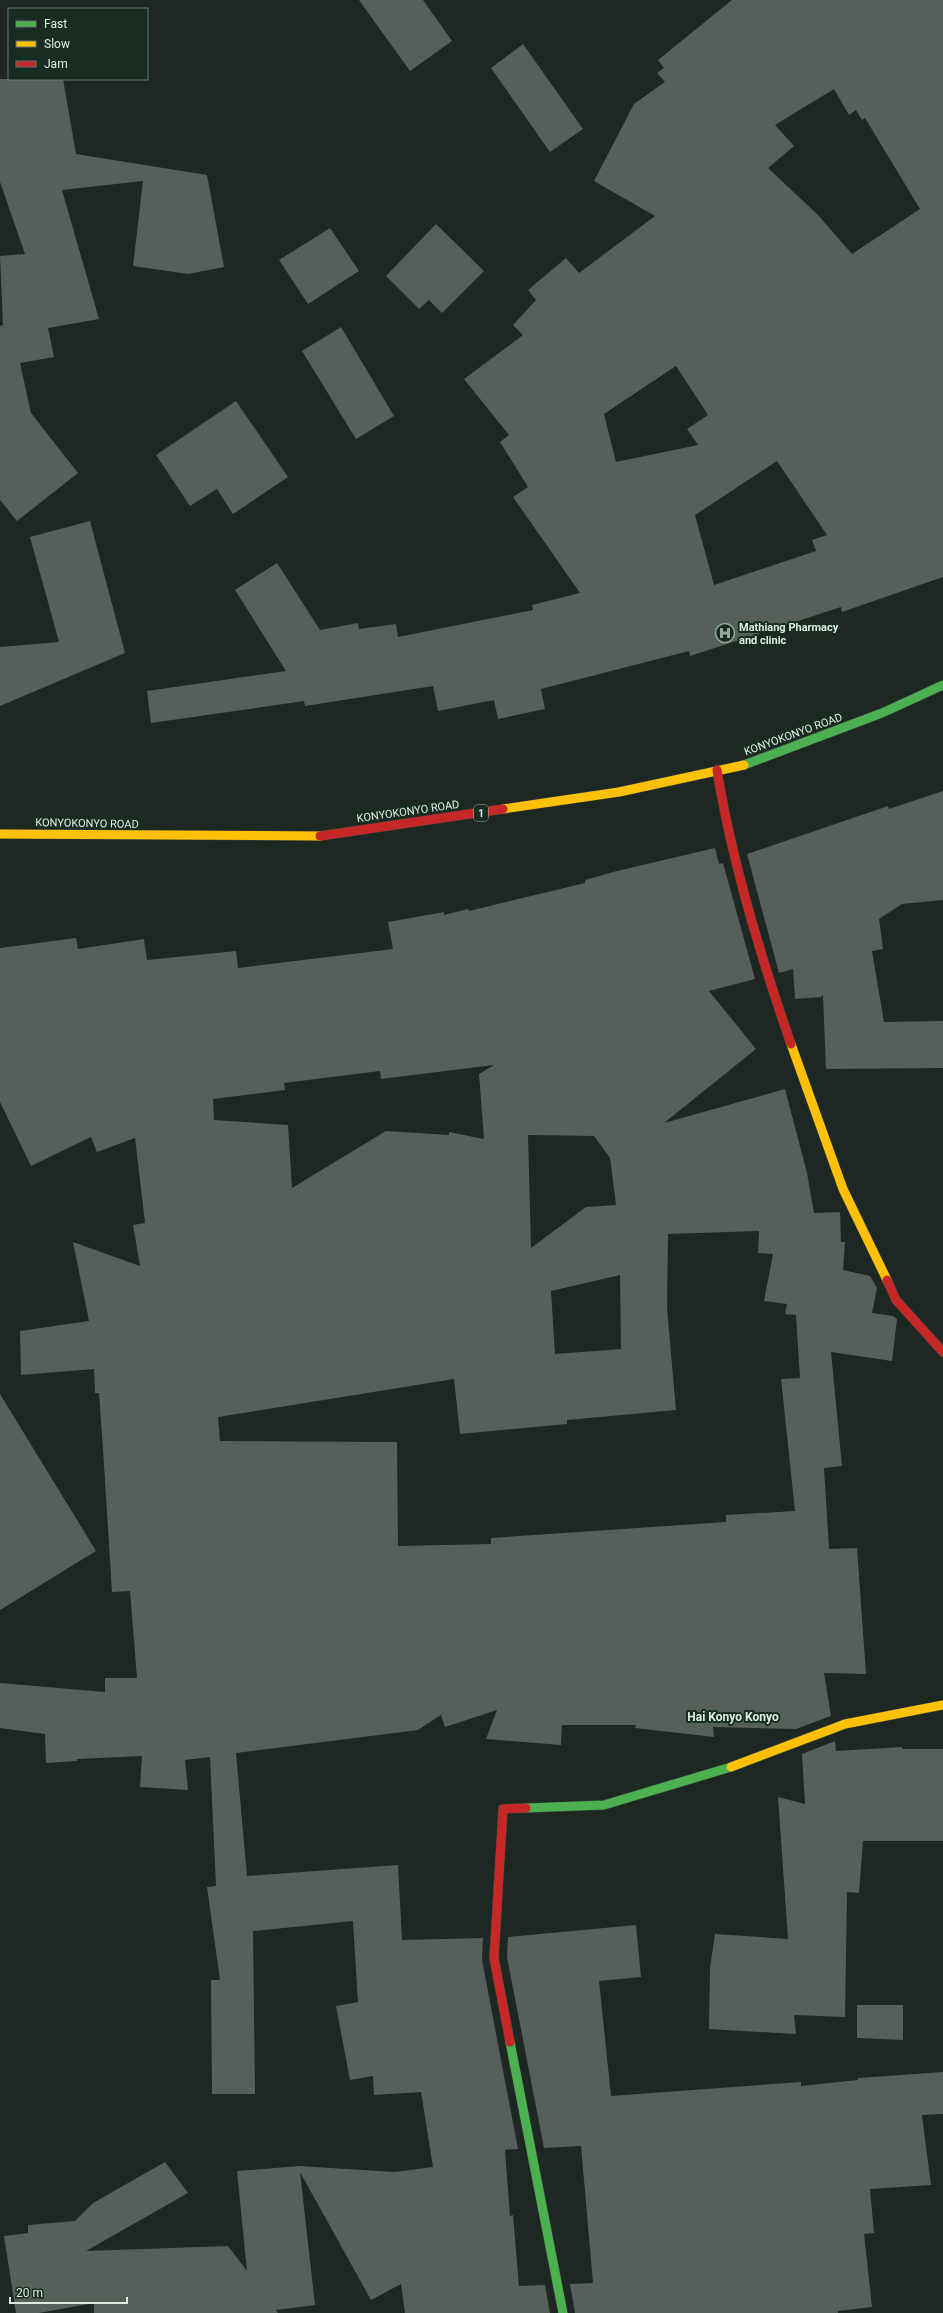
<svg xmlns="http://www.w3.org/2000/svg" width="943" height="2313" viewBox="0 0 943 2313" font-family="Roboto,sans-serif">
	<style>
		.building { fill: #565f5a; fill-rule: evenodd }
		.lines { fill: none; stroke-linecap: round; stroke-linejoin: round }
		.fast-casing { stroke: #39423d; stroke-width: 10 }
		.slow-casing { stroke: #39423d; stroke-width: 10 }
		.jam-casing { stroke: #39423d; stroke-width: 10 }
		.fast { stroke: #4caf50; stroke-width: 9 }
		.slow { stroke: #ffc107; stroke-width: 9 }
		.jam { stroke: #c62828; stroke-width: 9 }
		.labels { text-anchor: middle; stroke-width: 4; stroke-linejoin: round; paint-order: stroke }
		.shield { fill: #182d21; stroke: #a3b2a9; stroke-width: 1 }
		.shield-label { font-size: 10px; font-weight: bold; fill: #deebe3 }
		.poi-label { font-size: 11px; font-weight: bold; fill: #deebe3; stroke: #182d21; text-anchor: start }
		.street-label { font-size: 11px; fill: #deebe3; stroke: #182d21 }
		.neighbourhood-label { font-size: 12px; font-weight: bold; fill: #deebe3; stroke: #182d21 }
	</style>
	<rect width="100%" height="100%" fill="#1d2822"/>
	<path class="building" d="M359,0H423L452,41L410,71Z
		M732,0H943V577L842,612L841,607L690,656L689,651L541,689L545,709L498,719L494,700L438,711L433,686L305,706L304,701L151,723L147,691L286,671L235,590L277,563L320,630L358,623L359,629L396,624L398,637L533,610L532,605L580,593L513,497L528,487L500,442L509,435L464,379L523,335L513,325L536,300L528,290L566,258L579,273L655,216L594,181L634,104L665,82L657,73L664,68L658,60ZM834,89L849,115L856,110L862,120L865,118L920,209L852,254L818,215L768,168L794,146L775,125ZM676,366L708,415L687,429L698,445L616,462L604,414ZM777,461L827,535L812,540L816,551L714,585L695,515Z
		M523,44L583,129L550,152L491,68Z
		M0,79H63L76,154L207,175L224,267L188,274L133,266L143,181L62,190L99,319L48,328L54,357L20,363L31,413L78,473L17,521L0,500V326L3,325L0,256L25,254L0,182Z
		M436,224L484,271L442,313L429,300L419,309L386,276Z
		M330,228L359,271L308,304L279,260Z
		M341,327L394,416L356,439L302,351Z
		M236,401L288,477L233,514L217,489L190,506L156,455Z
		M90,521L125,653L0,706V647L59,642L30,537Z
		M943,791V900L902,904L879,919L883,949L872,951L884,1022L943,1021V1068L826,1069L823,995L821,997L795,999L793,969L779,973L747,854L888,806L889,809Z
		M715,848L719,864L723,863L755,979L709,991L756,1049L664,1123L785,1089L807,1173L814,1213L840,1212L841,1242H845L843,1270L870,1276L877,1288L872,1313L893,1316L897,1319L892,1361L831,1352L842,1466L824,1468L829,1549L857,1548L866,1674L824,1673L831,1716L796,1729L713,1727L714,1737L635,1728L636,1725H562L561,1745L486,1739L497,1710L445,1727L441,1715L418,1730L236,1753L247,1876L398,1865L402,1940L483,1938L482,1960L518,2149L505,2150L510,2216L513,2215L519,2286L545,2285L550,2313H405L401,2284L371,2300L300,2172L315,2305L276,2310L278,2313H94V2303L39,2313H16L4,2236L28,2233V2225L75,2221L93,2203L165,2162L188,2193L86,2251L228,2246L247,2271L237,2171L299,2166L395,2172L433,2167L421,2092L374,2095L373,2076L350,2080L336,2006L358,2002L353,1921L253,1931L255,2094H212L211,1980H220L207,1887L216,1886L210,1757L185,1760L188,1790L140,1787L142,1756L77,1759V1761L46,1763L45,1734L0,1728V1683L105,1692V1678H137L130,1591L112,1592L103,1449L99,1393H95L94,1369L21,1375L20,1331L89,1321L73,1242L140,1266L133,1225L145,1223L135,1138L97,1152L91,1137L31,1166L0,1102V948L76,938L78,949L144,939L147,960L236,951L238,968L393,949L388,922L444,912V915L468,909L469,911L585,883V880L617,871ZM494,1065L479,1074L484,1139L449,1132V1135L386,1131L292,1188L288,1125L214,1120L213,1099L285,1090L284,1083L380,1071L381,1079ZM528,1135L594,1136L610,1158L616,1205L586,1207L531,1248ZM759,1231L758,1253L773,1254L764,1301L787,1304L785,1314L796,1315L800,1378L781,1379L795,1511L726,1515V1522L491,1538V1544L398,1546L397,1442L220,1441L218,1417L454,1379L460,1434L567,1424V1420L676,1410L667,1308L668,1234ZM620,1275L621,1349L555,1354L551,1291Z
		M0,1394L96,1551L0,1610Z
		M835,1741L836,1751L902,1747V1749H943V1841H863L859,1893L847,1892L845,2017L794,2015L796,2034L709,2029L710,1968L715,1934L788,1939L778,1797L805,1804L802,1754Z
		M636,1925L641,1977L599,1981L611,2096L801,2082V2086L858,2080V2078L943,2072V2114L922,2115L931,2185L870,2189L874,2233L864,2234L872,2307L838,2311V2313H575L570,2284L593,2283L581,2146L544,2148L507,1957L508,1937Z
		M857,2005H903V2040L857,2038Z"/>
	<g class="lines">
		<defs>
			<path id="fast" d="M744,765L882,713L943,685
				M526,1808L604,1805L731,1767
				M510,2042L563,2313"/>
			<path id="slow" d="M503,809L619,792L744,765
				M0,834L320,836
				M791,1044L843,1189L887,1280
				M731,1767L845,1724L943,1705"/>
			<path id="jam" d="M717,770C732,863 760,955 791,1044
				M320,836L503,809
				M887,1280L896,1300L943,1352
				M510,2042L494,1958L503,1809L526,1808"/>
		</defs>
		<use href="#fast" class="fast-casing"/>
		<use href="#slow" class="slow-casing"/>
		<use href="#jam" class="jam-casing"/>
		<use href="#fast" class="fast"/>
		<use href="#slow" class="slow"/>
		<use href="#jam" class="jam"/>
	</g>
	<defs>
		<symbol id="hospital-ring" viewBox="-11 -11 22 22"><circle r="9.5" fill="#182d21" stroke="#9aa79f" stroke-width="1.5"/><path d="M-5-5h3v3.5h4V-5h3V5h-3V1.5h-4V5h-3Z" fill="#9aa79f"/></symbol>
	</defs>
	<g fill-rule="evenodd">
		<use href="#hospital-ring" x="714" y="622" width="22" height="22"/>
	</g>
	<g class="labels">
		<rect class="shield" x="474" y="805" width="14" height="16" rx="3"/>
		<g class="shield-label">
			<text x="481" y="817">1</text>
		</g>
		<g class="poi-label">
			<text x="739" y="631">Mathiang Pharmacy<tspan x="739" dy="13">and clinic</tspan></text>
		</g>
		<g class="street-label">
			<text transform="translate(793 734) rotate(-20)" y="4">KONYOKONYO ROAD</text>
			<text transform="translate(408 811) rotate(-8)" y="4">KONYOKONYO ROAD</text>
			<text transform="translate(87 823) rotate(1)" y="4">KONYOKONYO ROAD</text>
		</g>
		<g class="neighbourhood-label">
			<text x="733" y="1721">Hai Konyo Konyo</text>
		</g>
	</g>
	<rect x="8" y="8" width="140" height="72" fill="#182d21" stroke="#67796f"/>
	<rect x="16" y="21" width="20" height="6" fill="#4caf50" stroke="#67796f"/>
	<text x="44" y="28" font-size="12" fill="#deebe3">Fast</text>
	<rect x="16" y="41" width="20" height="6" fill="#ffc107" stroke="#67796f"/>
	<text x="44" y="48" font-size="12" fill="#deebe3">Slow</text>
	<rect x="16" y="61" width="20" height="6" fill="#c62828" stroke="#67796f"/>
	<text x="44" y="68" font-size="12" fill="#deebe3">Jam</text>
	<path d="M10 2297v6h117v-6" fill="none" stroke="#deebe3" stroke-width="2"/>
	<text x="16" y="2297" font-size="12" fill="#deebe3" stroke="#182d21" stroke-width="3" paint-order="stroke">20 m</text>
</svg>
